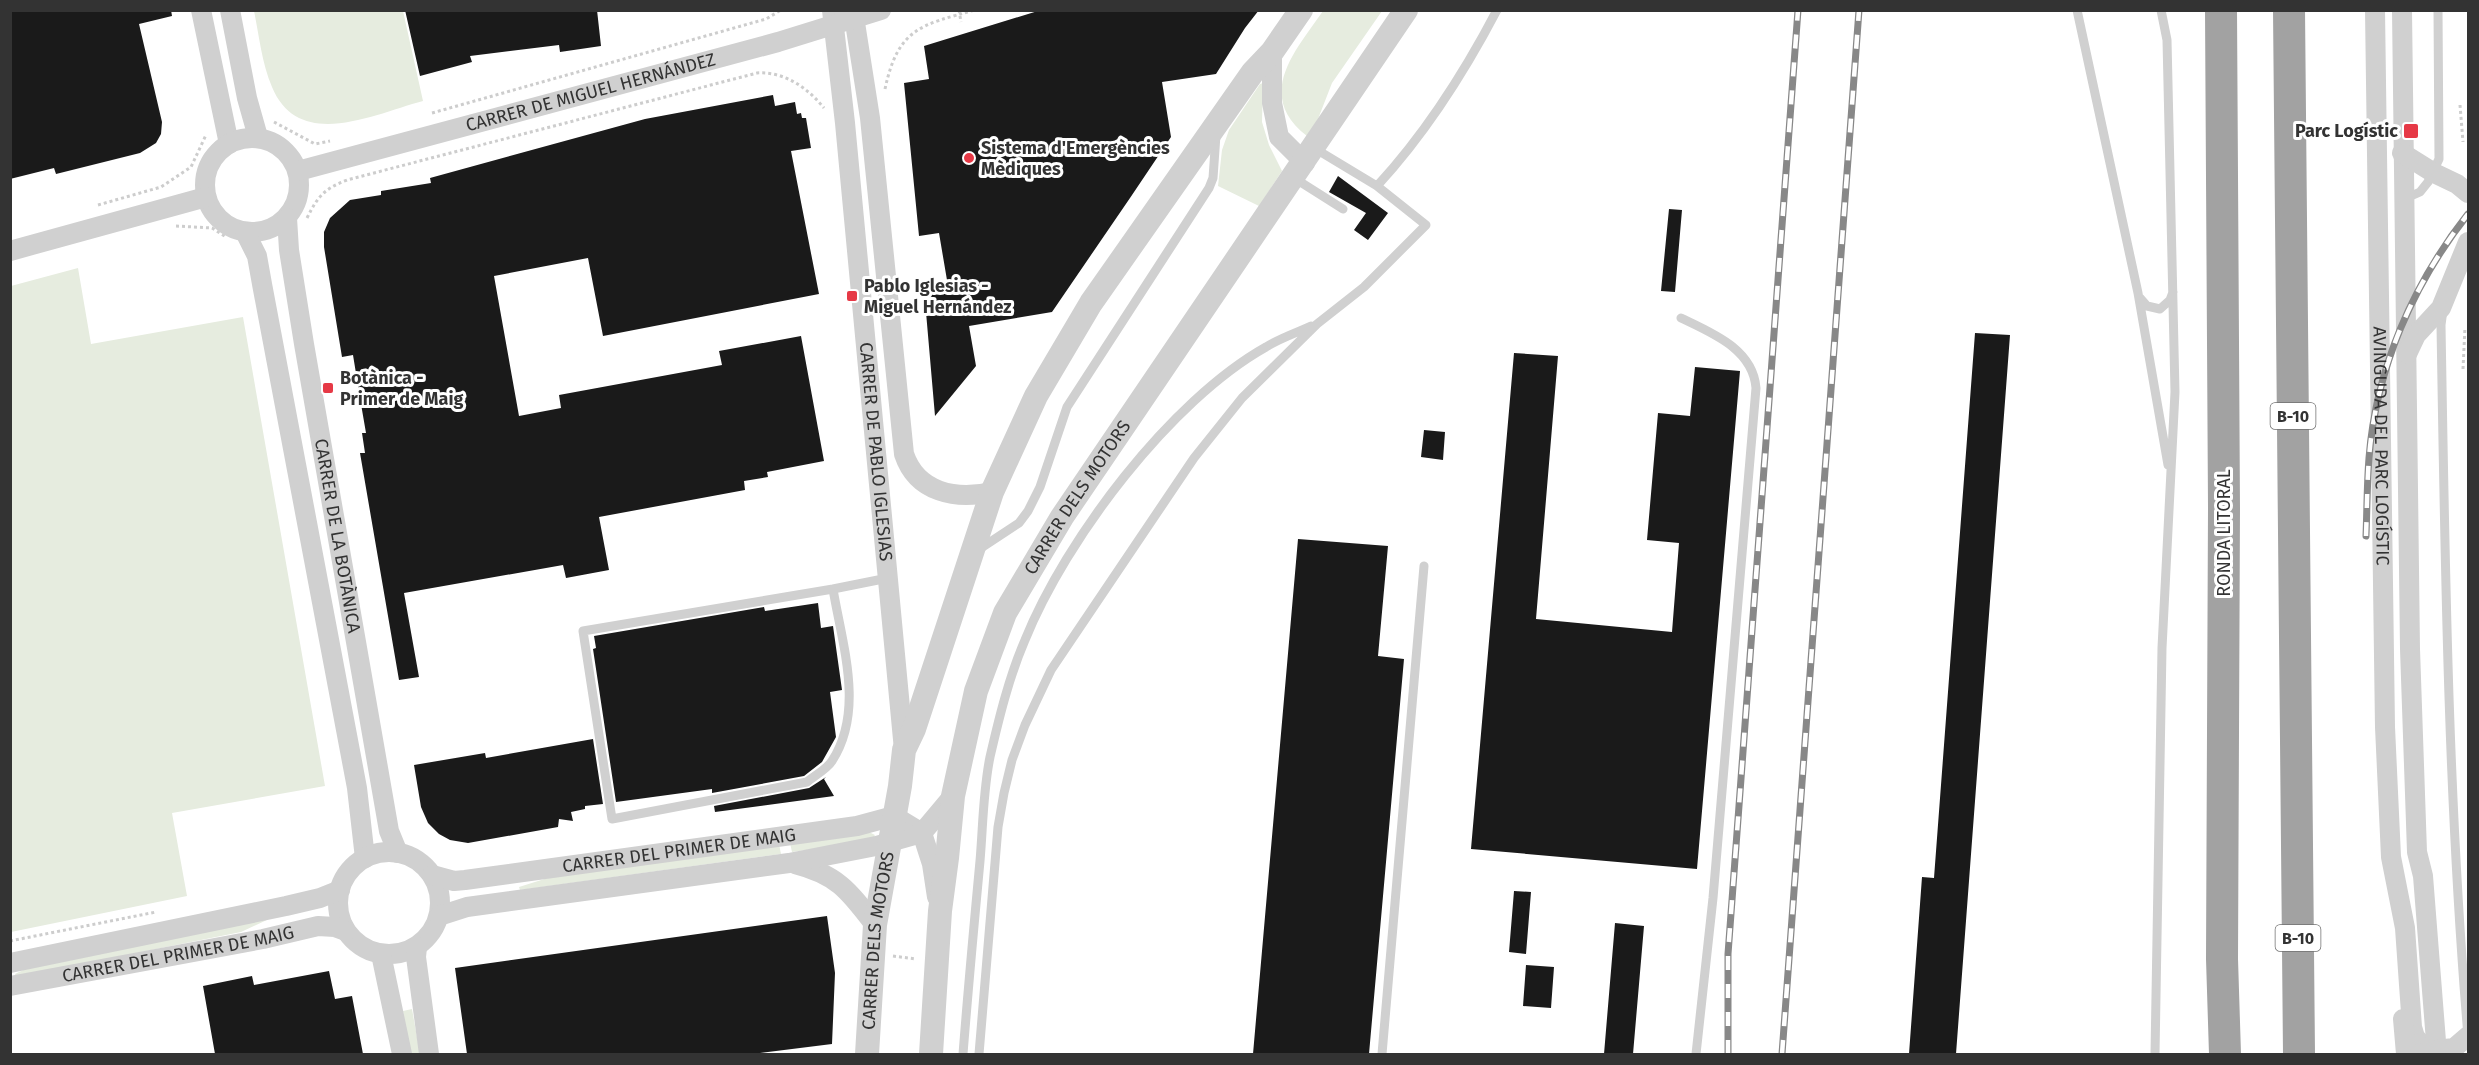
<svg xmlns="http://www.w3.org/2000/svg" width="2479" height="1065" viewBox="0 0 2479 1065" font-family="'Fira Sans',sans-serif">
	<style>
		.green { fill: #e6ecdf }
		.building { fill: #1a1a1a }
		.lines { fill: none; stroke-linecap: round; stroke-linejoin: round }
		.path { stroke: #cdcdcd; stroke-width: 3; stroke-dasharray: 3 3; stroke-linecap: butt }
		.service { stroke: #d0d0d0; stroke-width: 9 }
		.minor { stroke: #d0d0d0; stroke-width: 20 }
		.tertiary { stroke: #d0d0d0; stroke-width: 24 }
		.trunk { stroke: #a2a2a2; stroke-width: 32 }
		.rail-casing { stroke: #888; stroke-width: 7 }
		.rail { stroke: #fff; stroke-width: 4.5; stroke-dasharray: 14; stroke-linecap: butt }
		.poi-dot { fill: #e63946; stroke: #fff; stroke-width: 2 }
		.labels { text-anchor: middle; stroke-width: 6; stroke-linejoin: round; paint-order: stroke }
		.shield { fill: #fff; stroke: #707070; stroke-width: 1.5 }
		.shield-label { font-size: 16px; font-weight: bold; fill: #333 }
		.street-label { font-size: 18px; fill: #333; stroke: #fff }
		.poi-label { font-size: 18px; font-weight: bold; fill: #333; stroke: #fff; text-anchor: start }
	</style>
	<rect width="100%" height="100%" fill="#fff"/>
	<path class="green" d="M254,11H403L423,101C374,114 299,152 272,87C262,64 259,35 254,11Z
		M1323,11H1382L1332,83L1318,119L1307,136C1254,95 1296,50 1323,11Z
		M1263,83L1262,122L1269,145L1282,171L1259,206L1218,186L1222,150L1229,130L1260,84Z
		M78,268L91,344L243,317L325,786L172,813L187,896L11,932V286Z
		M869,832L875,835L871,841L792,852L790,843Z
		M779,844L781,854L520,890L519,887L554,876Z
		M269,919L241,932L16,977L15,974L35,964Z
		M412,1009L420,1054H409L403,1011Z"/>
	<path class="building" d="M10,10H171L172,16L139,24L162,122L161,134L156,143L140,153L56,174L54,168L10,179Z
		M405,10H597L601,46L560,52L559,45L470,56L472,62L420,76Z
		M1041,10H1259L1245,28L1216,74L1162,82L1171,137L1130,198L1052,312L969,326L976,366L935,416L924,289L948,286L939,233L919,236L904,83L929,79L924,46Z
		M773,95L775,106L795,102L797,114L801,113L802,118H806L811,148L791,151L819,294L603,336L588,258L494,276L519,416L561,408L559,395L722,365L719,351L801,336L824,461L767,472L768,477L744,481L745,490L599,517L609,570L566,578L563,565L404,593L419,677L399,680L360,453H365L362,433H366L361,404L353,355L342,357L324,247V232L330,218L350,200L381,195V191L431,183L430,178L645,119Z
		M1338,176L1388,213L1368,240L1354,230L1366,213L1329,192Z
		M1669,209L1682,210L1675,292L1661,291Z
		M1975,333L2010,335L1956,1054H1909L1922,877L1934,878Z
		M1514,353L1558,356L1536,619L1672,632L1679,543L1647,540L1658,413L1690,416L1695,367L1740,371L1697,869L1471,849Z
		M1424,430L1445,432L1443,460L1421,457Z
		M1298,539L1388,546L1378,656L1404,659L1369,1054H1253Z
		M818,603L821,628L833,626L842,690L830,692L836,737L822,762L804,776L712,793V789L616,802L593,649L596,648L594,636L764,607L765,611Z
		M593,739L603,804L585,806V809L571,812L573,821L559,819L558,827L468,843L450,840L439,834L428,823L421,807L414,765L485,753L486,758Z
		M826,777L824,779L834,796L715,812L714,806L809,788Z
		M1514,891L1531,892L1526,954L1509,952Z
		M827,916L835,973L832,1044L752,1054H467L455,968Z
		M1615,923L1644,926L1633,1054H1604Z
		M1526,965L1554,967L1551,1008L1523,1006Z
		M329,971L335,999L352,996L363,1054H215L203,986L252,976L254,985Z"/>
	<g class="lines">
		<path class="path" d="M959,10L961,22
			M885,89C898,28 921,25 975,10
			M2460,105L2463,142
			M432,113L766,19L781,10
			M274,122L315,144L330,141
			M98,205L161,187L191,167L206,135
			M307,218C318,196 324,189 347,180L757,73C783,71 807,87 824,108
			M176,226L212,228L226,237
			M2463,369L2465,327
			M10,941L156,912
			M893,956L916,959"/>
		<path class="service" d="M2077,10L2138,293L2168,465
			M1314,148L1377,186C1425,134 1464,73 1497,10
			M1294,178L1343,209
			M2404,199L2420,192L2428,182L2439,159L2438,10
			M2140,298L2147,306L2160,309L2170,300L2173,292
			M2443,310L2441,325C2445,562 2448,800 2468,1036
			M1681,318C1712,333 1753,349 1756,388L1713,898L1696,1054
			M978,550L1019,523L1028,511L1040,487L1067,407L1209,188L1213,178L1216,135
			M833,589C842,644 865,710 832,761C827,769 814,776 807,782L612,819L583,631Z
			M833,589L888,578
			M963,1054C968,990 974,925 980,861C983,826 983,791 990,757C999,718 1009,677 1025,640C1066,539 1170,401 1266,347C1280,338 1296,333 1311,326
			M979,1054L998,827L1004,793L1012,760L1025,725L1051,670L1194,458L1242,398L1317,324L1364,287L1426,225L1377,186
			M1382,1054L1424,566
			M2155,1054L2162,648L2175,392L2167,40L2161,10"/>
		<g class="minor">
			<path d="M201,10L229,144"/>
			<path d="M230,10L247,98L258,137"/>
			<path id="s1" d="M832,10L845,123L904,750"/>
			<path d="M853,10L870,118L904,454C917,493 956,500 992,492"/>
			<path id="s2" d="M2375,10L2385,727L2391,857L2405,928L2412,1027L2415,1037L2427,1051L2425,1054"/>
			<path d="M2402,10L2410,649L2417,852L2423,876L2437,1054"/>
			<path d="M1272,52V103L1279,137L1305,163"/>
			<circle cx="252" cy="185" r="47"/>
			<path d="M2402,153L2434,173L2457,184L2468,193"/>
			<path id="s3" d="M298,171L778,42L881,10"/>
			<path id="s4" d="M287,218L289,250L304,344L389,831L398,853"/>
			<path d="M245,232L257,256L262,284L357,788L365,858"/>
			<path d="M10,251L206,197"/>
			<path d="M2407,354L2416,335L2441,308L2468,242"/>
			<circle cx="389" cy="903" r="51"/>
			<path d="M795,864C838,875 849,891 875,925"/>
			<path id="s5" d="M432,875L454,881L465,880L857,826L894,816L922,833L932,864L937,897"/>
			<path d="M439,916L467,907L789,863L876,846L922,833L953,796"/>
			<path d="M417,947L416,957L429,1054"/>
			<path d="M381,954L402,1054"/>
			<path d="M10,963L286,906L320,898L340,890"/>
			<path id="s6" d="M10,986L263,939L318,926L335,927L346,931"/>
			<path d="M2403,1019L2406,1054"/>
			<path d="M2427,1051L2454,1048L2468,1036"/>
		</g>
		<g class="tertiary">
			<path id="s7" d="M867,1054L875,925L900,786L904,750L914,729L992,492L1036,396L1091,303L1253,72L1272,52L1301,10"/>
			<path id="s8" d="M931,1054L940,911L947,858L953,796L976,691L1005,613L1062,517L1406,10"/>
		</g>
		<path class="trunk" d="M2221,10L2224,508L2222,959L2225,1054
			M2289,10L2299,1054"/>
		<defs>
			<path id="rail" d="M2366,536C2367,510 2367,483 2369,458C2376,368 2413,284 2468,214
				M1728,1054V954L1798,10
				M1782,1054L1859,10"/>
		</defs>
		<use href="#rail" class="rail-casing"/>
		<use href="#rail" class="rail"/>
	</g>
	<g class="poi-dot">
		<rect x="2403" y="123" width="16" height="16" rx="3"/>
		<circle cx="969" cy="158" r="6"/>
		<rect x="846" y="290" width="12" height="12" rx="3"/>
		<rect x="322" y="382" width="12" height="12" rx="3"/>
	</g>
	<g class="labels">
		<g class="shield">
			<rect x="2270.5" y="403" width="45" height="26" rx="4.5"/>
			<rect x="2275.5" y="925" width="45" height="26" rx="4.5"/>
		</g>
		<g class="shield-label">
			<text x="2293" y="422">B-10</text>
			<text x="2298" y="944">B-10</text>
		</g>
		<g class="street-label">
			<text dy="6" stroke="none"><textPath href="#s3" startOffset="303">CARRER DE MIGUEL HERNÁNDEZ</textPath></text>
			<text dy="6" stroke="none"><textPath href="#s2" startOffset="436">AVINGUDA DEL PARC LOGÍSTIC</textPath></text>
			<text dy="6" stroke="none"><textPath href="#s1" startOffset="444">CARRER DE PABLO IGLESIAS</textPath></text>
			<text dy="6" stroke="none"><textPath href="#s8" startOffset="586">CARRER DELS MOTORS</textPath></text>
			<text transform="translate(2224 533) rotate(-90)" y="6">RONDA LITORAL</text>
			<text dy="6" stroke="none"><textPath href="#s4" startOffset="322">CARRER DE LA BOTÀNICA</textPath></text>
			<text dy="6" stroke="none"><textPath href="#s5" startOffset="250">CARRER DEL PRIMER DE MAIG</textPath></text>
			<text dy="6" stroke="none"><textPath href="#s7" startOffset="114">CARRER DELS MOTORS</textPath></text>
			<text dy="6" stroke="none"><textPath href="#s6" startOffset="171">CARRER DEL PRIMER DE MAIG</textPath></text>
		</g>
		<g class="poi-label">
			<text x="2398" y="137" text-anchor="end">Parc Logístic</text>
			<text x="981" y="154">Sistema d'Emergències<tspan x="981" dy="21">Mèdiques</tspan></text>
			<text x="864" y="292">Pablo Iglesias -<tspan x="864" dy="21">Miguel Hernández</tspan></text>
			<text x="340" y="384">Botànica -<tspan x="340" dy="21">Primer de Maig</tspan></text>
		</g>
	</g>
	<rect width="2479" height="1065" fill="none" stroke="#333333" stroke-width="24"/>
</svg>
